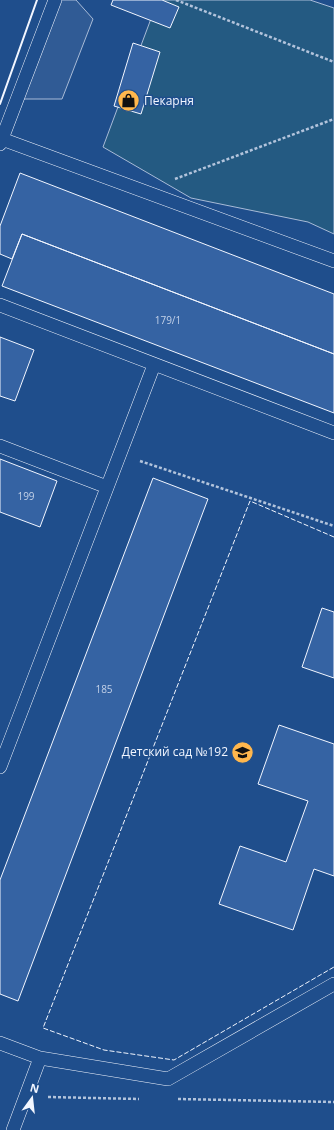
<svg xmlns="http://www.w3.org/2000/svg" width="334" height="1130" viewBox="0 0 334 1130" font-family="'Open Sans',sans-serif">
	<style>
		.green { fill: #245a82; stroke: #a8bbd7 }
		.parking { fill: #305b95; stroke: #a8bbd7 }
		.building { fill: #3563a3; stroke: #f2f6ff }
		.lines { fill: none; stroke-linecap: round; stroke-linejoin: round }
		.lane-casing { stroke: #f2f6ff; stroke-width: 14 }
		.path { stroke: #b3c4dc; stroke-width: 2.5; stroke-dasharray: 3 2; stroke-linecap: butt }
		.lane { stroke: #1f4e8c; stroke-width: 13 }
		.fence { stroke: #f2f6ff; stroke-width: 1; stroke-dasharray: 5 2; stroke-linecap: butt }
		.wall { stroke: #f2f6ff; stroke-width: 2 }
		.labels { text-anchor: middle; stroke-width: 3; stroke-linejoin: round; paint-order: stroke }
		.number-label { font-size: 10px; fill: #c3d1e8 }
		.poi-label { font-size: 12px; fill: #f2f6ff; stroke: #1f4e8c; text-anchor: start }
	</style>
	<rect width="100%" height="100%" fill="#1f4e8c"/>
	<path class="green" d="M158,0H310L334,8V234L308,222L191,198L103,147Z"/>
	<path class="parking" d="M55,0H76L93,19L62,99H17Z"/>
	<path class="building" d="M113,0H162L179,7L170,28L111,5Z
		M133,43L160,52L141,114L114,106Z
		M20,173L334,294V354L22,234L12,259L0,254V226Z
		M22,234L334,354V413L2,286Z
		M0,337L34,350L15,401L0,396Z
		M0,459L57,481L40,527L0,512Z
		M153,478L208,499L18,1001L0,994V880Z
		M322,608L334,612V678L302,667Z
		M279,725L334,744V876L314,869L293,930L219,904L240,846L286,862L308,801L258,784Z"/>
	<g class="lines">
		<defs>
			<path id="lane" d="M2,139L334,261
				M0,144L55,0
				M0,305L334,433
				M0,446L107,487
				M0,767L154,365
				M0,1043L40,1058L13,1130
				M40,1058L168,1079L334,984"/>
		</defs>
		<use href="#lane" class="lane-casing"/>
		<path class="path" d="M176,0L334,62
			M175,179L334,119
			M140,461L334,526
			M48,1097L139,1099
			M178,1099L334,1102"/>
		<use href="#lane" class="lane"/>
		<path class="fence" d="M334,537L250,501L43,1028L104,1050L174,1060L334,967"/>
		<path class="wall" d="M0,104L37,0"/>
	</g>
	<defs>
		<symbol id="shop-disc" viewBox="-11 -11 22 22"><circle r="9.5" fill="#ffb74d" stroke="#1f4e8c"/><path d="M-5-2.5h2.3a2.7 3.5 0 0 1 5.4 0H5L5.5 6h-11ZM-1.5-2.5h3a1.5 2.3 0 0 0-3 0Z" fill="#111"/></symbol>
		<symbol id="school-disc" viewBox="-11 -11 22 22"><circle r="9.5" fill="#ffb74d" stroke="#1f4e8c"/><path d="M0-5L7-2L0 1L-7-2ZM-4 1L0 2.5L4 1V4Q0 6-4 4Z" fill="#111"/></symbol>
	</defs>
	<g fill-rule="evenodd">
		<use href="#shop-disc" x="116" y="88" width="25" height="25"/>
		<use href="#school-disc" x="230" y="740" width="25" height="25"/>
	</g>
	<g class="labels">
		<g class="number-label">
			<text x="168" y="324">179/1</text>
			<text x="26" y="500">199</text>
			<text x="104" y="693">185</text>
		</g>
		<g class="poi-label">
			<text x="144" y="105">Пекарня</text>
			<text x="228" y="756" text-anchor="end">Детский сад №192</text>
		</g>
	</g>
	<g transform="translate(32 1098) rotate(15)" stroke="#1f4e8c" stroke-width="3" paint-order="stroke">
	<path d="M0-3L7 15L0 10L-7 15Z" fill="#f2f6ff"/>
	<text y="-6" font-size="11" font-weight="bold" text-anchor="middle" fill="#f2f6ff">N</text>
	</g>
</svg>
